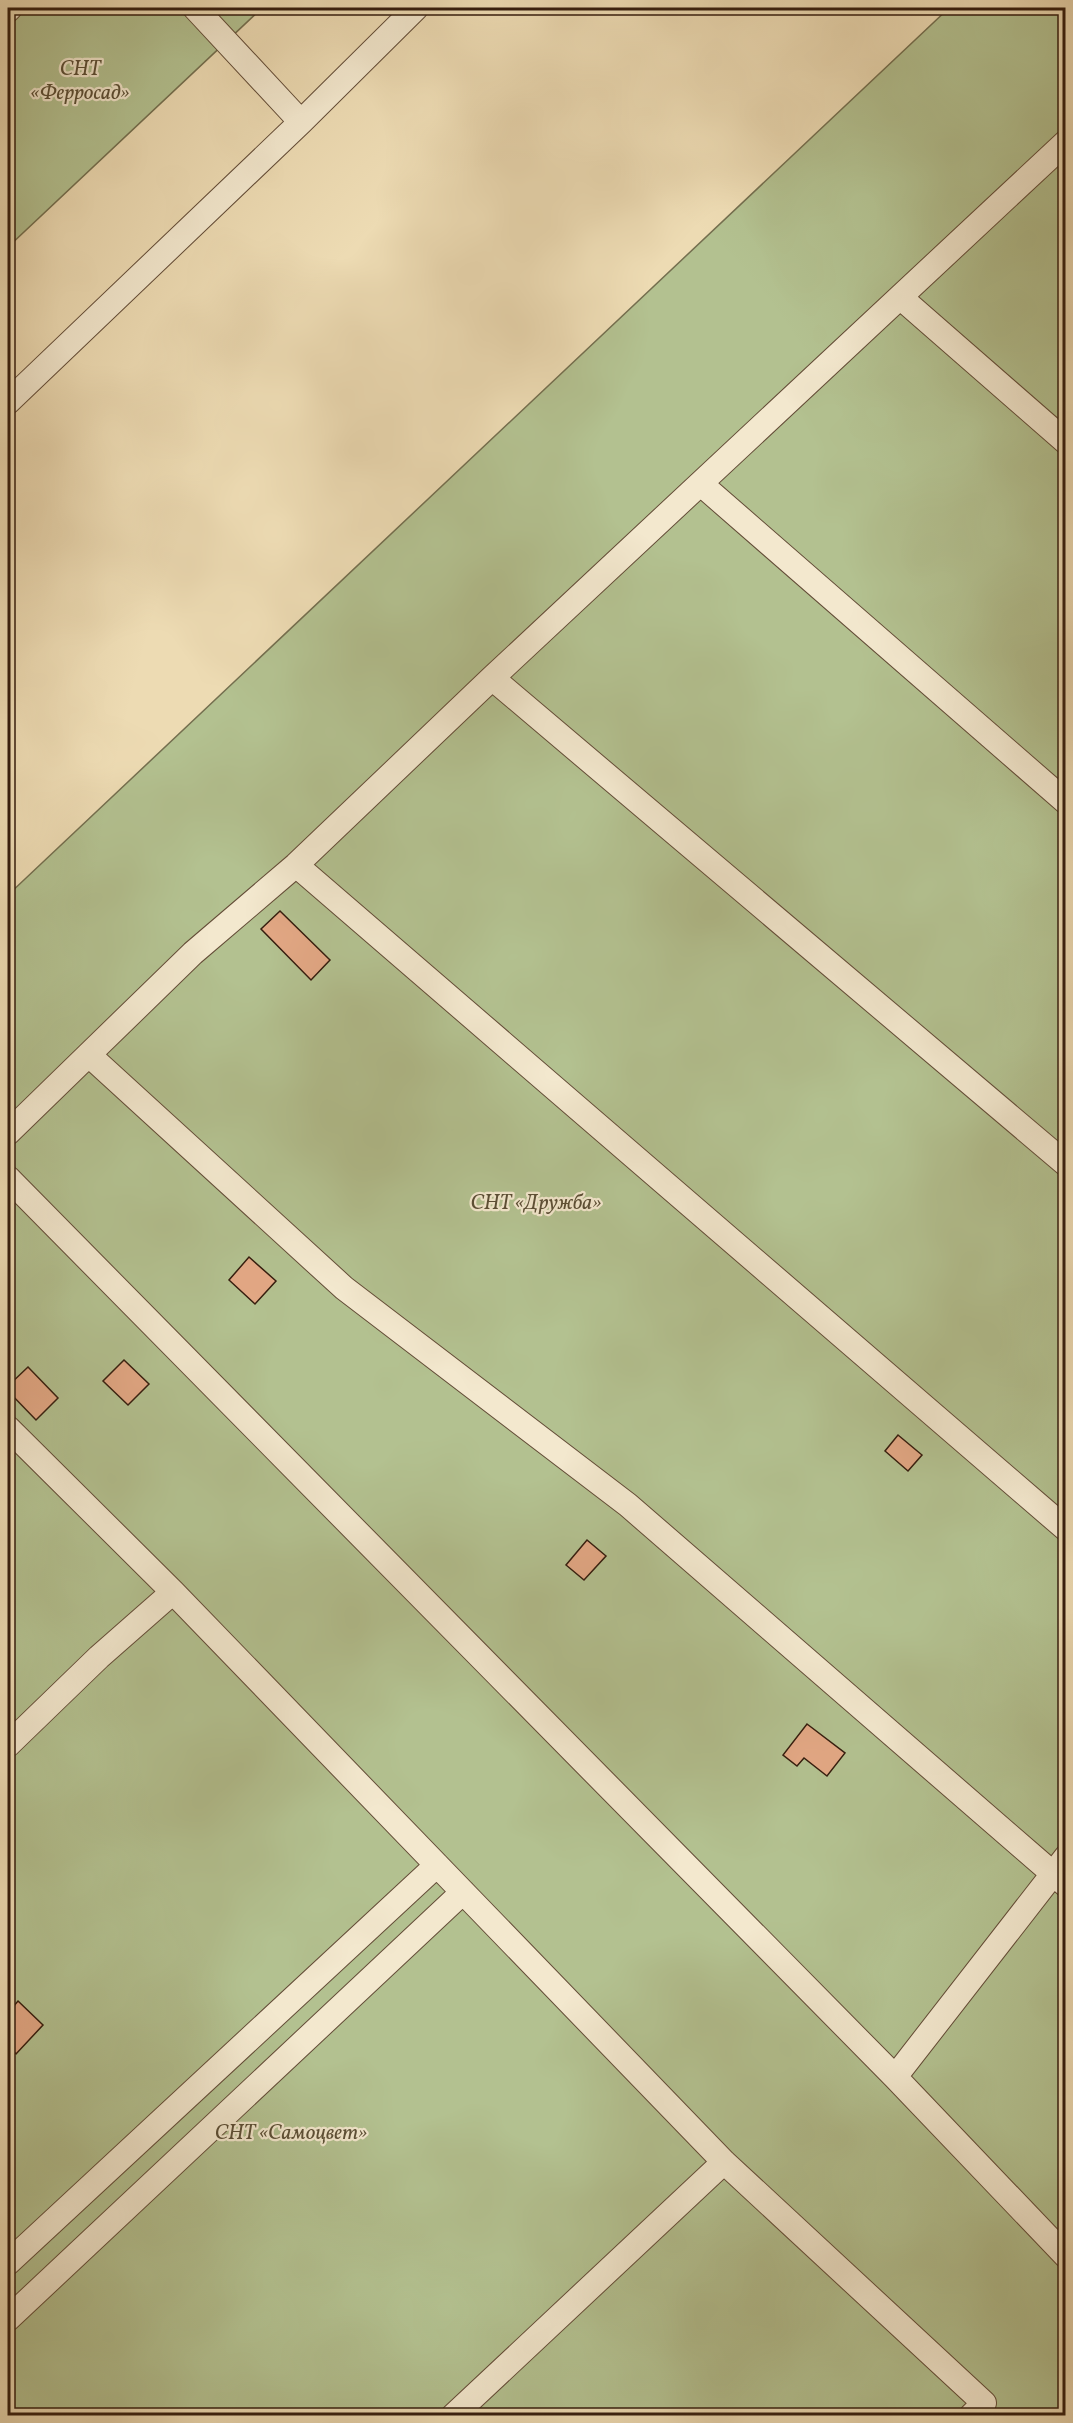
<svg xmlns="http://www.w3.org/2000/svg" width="1073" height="2423" viewBox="0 0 1073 2423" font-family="Vollkorn,serif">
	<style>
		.green { fill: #b3c190; stroke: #746f4f; stroke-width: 1.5 }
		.building { fill: #e3a885; stroke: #351d0e; stroke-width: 1.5 }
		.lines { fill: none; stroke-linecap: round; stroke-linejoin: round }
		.lane-casing { stroke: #634c37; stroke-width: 26 }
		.lane { stroke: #f3e8ce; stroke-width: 24 }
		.labels { text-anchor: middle; stroke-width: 4.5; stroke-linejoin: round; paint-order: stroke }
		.park-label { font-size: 21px; font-style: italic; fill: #5b4e35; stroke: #f3e8ce }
	</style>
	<rect width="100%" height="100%" fill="#eddbb3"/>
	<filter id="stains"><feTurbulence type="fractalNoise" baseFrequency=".00333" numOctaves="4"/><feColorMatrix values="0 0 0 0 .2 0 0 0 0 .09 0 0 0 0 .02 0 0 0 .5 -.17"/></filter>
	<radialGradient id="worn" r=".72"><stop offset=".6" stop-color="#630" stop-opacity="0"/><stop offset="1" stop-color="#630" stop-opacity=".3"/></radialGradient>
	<path class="green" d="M8,8H262L8,247Z
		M949,8H1065V2415L8,2416V895Z"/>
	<path class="building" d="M280,911L330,960L311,980L261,929Z
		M249,1257L276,1281L255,1304L229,1280Z
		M124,1360L149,1384L128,1405L103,1381Z
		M28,1367L58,1398L36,1420L8,1391V1386Z
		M898,1435L922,1455L908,1471L885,1451Z
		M587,1540L606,1556L584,1580L566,1565Z
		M807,1724L845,1753L827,1776L804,1758L797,1766L783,1755Z
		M18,2001L43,2025L16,2054L8,2046V2013Z"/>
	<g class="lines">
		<defs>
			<path id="lane" d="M195,8L301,122
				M8,10L10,8
				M900,297L1066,442
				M8,402L301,122L416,8
				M701,484L1066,802
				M492,678L1066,1164
				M296,865L1066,1529
				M89,1055L344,1288L628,1505L1066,1885
				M8,1133L193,953L296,865L492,678L1066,142
				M8,1178L895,2077L1066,2256
				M8,1428L173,1592L724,2162L984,2403L971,2416
				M8,1745L99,1657L173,1592
				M895,2077L1066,1857
				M8,2263L437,1865
				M8,2319L463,1892
				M453,2416L724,2162"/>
		</defs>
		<use href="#lane" class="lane-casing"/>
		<use href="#lane" class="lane"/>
	</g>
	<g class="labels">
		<g class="park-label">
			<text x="80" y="75">СНТ<tspan x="80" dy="24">«Ферросад»</tspan></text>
			<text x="536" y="1209">СНТ «Дружба»</text>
			<text x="291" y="2139">СНТ «Самоцвет»</text>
		</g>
	</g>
	<rect width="1073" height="2423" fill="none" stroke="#eddbb3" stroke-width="30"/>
	<rect x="9" y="9" width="1055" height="2405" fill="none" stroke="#351d0e" stroke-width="3"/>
	<rect x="15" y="15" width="1043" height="2393" fill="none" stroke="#351d0e" stroke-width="1.5"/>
	<rect width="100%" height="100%" filter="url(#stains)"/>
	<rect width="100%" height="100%" fill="url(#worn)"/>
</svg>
